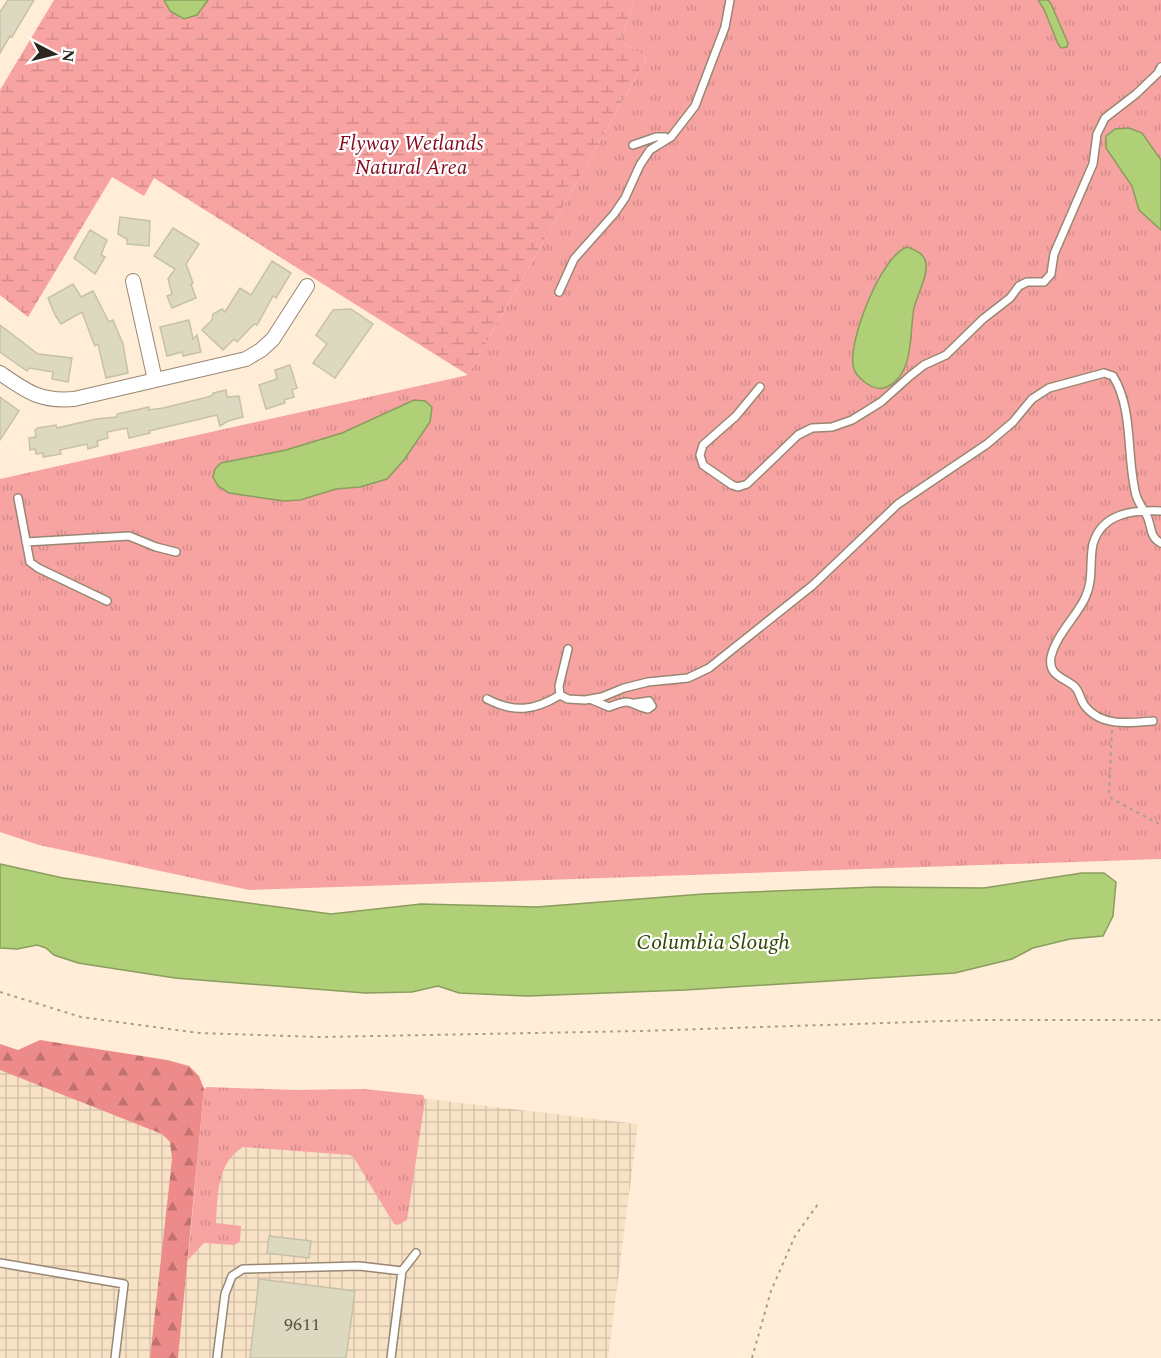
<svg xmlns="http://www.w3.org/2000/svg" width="1161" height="1358" viewBox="0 0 1161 1358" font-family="Spectral,serif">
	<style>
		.industrial { fill: url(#industrial-grid) }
		.grass { fill: url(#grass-tufts) }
		.forest { fill: url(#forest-firs) }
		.wetland { fill: url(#wetland-marsh) }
		.water { fill: #b0d078; stroke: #899d5d; stroke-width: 1.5 }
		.building { fill: #ddd9c0; stroke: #c6c1a9; stroke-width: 1.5 }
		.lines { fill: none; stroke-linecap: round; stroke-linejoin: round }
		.service-casing { stroke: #978773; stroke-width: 10 }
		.minor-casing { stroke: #978773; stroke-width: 16 }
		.path { stroke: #a99c8c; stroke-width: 2; stroke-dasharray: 3 4.5; stroke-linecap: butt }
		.service { stroke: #fff; stroke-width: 7 }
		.minor { stroke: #fff; stroke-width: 14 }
		.labels { text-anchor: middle; stroke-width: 4.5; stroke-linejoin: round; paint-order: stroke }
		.number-label { font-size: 18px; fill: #595346 }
		.park-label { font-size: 21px; font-style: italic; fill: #830a1f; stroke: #fff }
		.water-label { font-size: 22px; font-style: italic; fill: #314400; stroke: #fff }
	</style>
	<defs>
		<pattern id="industrial-grid" width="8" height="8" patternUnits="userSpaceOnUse" patternTransform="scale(1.5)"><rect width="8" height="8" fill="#f8e2c6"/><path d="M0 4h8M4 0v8" fill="none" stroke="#d5c2aa"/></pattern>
		<pattern id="grass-tufts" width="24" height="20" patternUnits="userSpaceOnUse" patternTransform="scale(1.5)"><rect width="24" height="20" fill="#f7a3a2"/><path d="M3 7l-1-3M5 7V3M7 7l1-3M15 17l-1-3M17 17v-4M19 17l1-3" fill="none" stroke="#d48c8b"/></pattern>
		<pattern id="forest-firs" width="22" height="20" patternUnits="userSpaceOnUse" patternTransform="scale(1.5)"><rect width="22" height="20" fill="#ed8b8a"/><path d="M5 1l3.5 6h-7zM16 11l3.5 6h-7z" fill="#c07170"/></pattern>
		<pattern id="wetland-marsh" width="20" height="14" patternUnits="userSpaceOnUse" patternTransform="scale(1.5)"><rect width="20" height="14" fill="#f7a3a2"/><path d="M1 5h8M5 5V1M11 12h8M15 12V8" fill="none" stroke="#d48c8b"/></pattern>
	</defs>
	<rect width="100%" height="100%" fill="#ffedd8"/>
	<path class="industrial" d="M0,1046L112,1074L208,1088L429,1099L638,1124L608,1358H0Z"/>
	<path class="grass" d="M634,0H1161V859L249,890L39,845L0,832V479L468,375L647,58L621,41Z
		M207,1087L296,1090L363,1089L423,1095L425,1100L407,1220L398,1225L394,1224L354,1158L350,1155L243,1147C216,1163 218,1196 216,1223L241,1226L240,1241L235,1245L204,1243L188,1260L204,1089Z"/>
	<path class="forest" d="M40,1040L167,1060L189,1066L199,1076L204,1089L178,1358H150L172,1159L170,1142L162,1134L0,1070V1044L18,1050Z"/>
	<path class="wetland" d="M54,0H634L621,41L647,58L468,375L154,178L144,196L112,177L28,317L0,295V90Z"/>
	<path class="water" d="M164,0H208L197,15L184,19L170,11Z
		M1038,0H1048L1051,4L1068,43L1067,47L1061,48L1058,44L1044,9Z
		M1129,128L1142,133L1161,160V230L1139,210L1132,186L1106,148V136L1115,129Z
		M907,247C916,250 925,254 926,264C928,276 917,295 914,308C909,333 915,374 887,387C878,391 869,386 862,380C857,375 854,372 853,365C849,339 881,256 907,247Z
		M414,400L425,401L432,407L430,422L404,460L387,479L360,487L336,489L300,500L284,501L229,493L218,486L213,477L215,469L221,463L286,450L342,433Z
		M0,864L63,878L331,914L421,904L537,907L703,894L876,887L984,888L1082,873H1104L1116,882L1113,916L1103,936L1070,939L1033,948L1012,959L955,973L685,990L528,996L459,993L438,986L412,992L365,993L175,978L78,963L54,955L46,948L37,945L17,949L0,948Z"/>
	<path class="building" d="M8,0H34L12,37L10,36L0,53V12Z
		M120,217L150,221L149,246L127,244V239L118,234Z
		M173,228L199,244L186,264L193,283L191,284L196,298L172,308L167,296L172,294L168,279L175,269L154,256Z
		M90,230L107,240L101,255L105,257L95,274L74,258Z
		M272,261L291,273L276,298L273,296L257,325L254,324L237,342L234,339L223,350L202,330L212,320L213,314L222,309L225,312L240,288L251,295Z
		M73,284L81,297L93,291L109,322L113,320L123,344L128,373L106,378L98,344L95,346L94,344L82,312L61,324L55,315L48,298Z
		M351,309L373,324L335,378L313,363L327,344L316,335L333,310Z
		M189,320L193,339L197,335L201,352L183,356L182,352L167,356L160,327Z
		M0,325L38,354L72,358L68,382L52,379L53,372L29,368L27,371L0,352Z
		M290,365L297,388L292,390L294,397L284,400L285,403L266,409L259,385L277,379L275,370Z
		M226,390L227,397L239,396L243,417L228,421L220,426L217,415L149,431L150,433L129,438L127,428L107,432L108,438L97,441L98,446L88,449L87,444L60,450L61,454L43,457V453L36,454L35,449L30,450L29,438L36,437L35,430L38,428L56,425L57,428L96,419L117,417V414L149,407V410L163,408L208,397L213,395V393Z
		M0,397L19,411L0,440Z
		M269,1236L311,1241L309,1258L267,1253Z
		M259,1279L355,1291L346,1358H250Z"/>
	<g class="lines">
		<defs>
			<path id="service" d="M633,145L656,137H665
				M559,292L574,259L614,214L625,198L640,165L650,150L671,137L695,106L725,27L730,0
				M760,387L736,416L703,445L700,455L703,465L732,485L738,487L747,484L798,435L812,428L832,427L852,420L881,402L910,376L924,365L946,355L983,319L1010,298L1019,286L1027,282H1044L1051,274L1054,254L1093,164L1097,134L1105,118L1136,94L1158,73L1161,67
				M18,498L30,562L38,568L107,601
				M26,542L129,536L156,547L176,552
				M568,649L559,686L560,695L568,699L585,700L602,697L624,688L648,682L688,678L709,668L813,585L898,504L987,444L1013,422L1032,399L1049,388L1104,373L1113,376C1134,410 1126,457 1136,495C1138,502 1143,509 1147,516C1152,526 1149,537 1161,543
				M487,699C514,713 534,711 560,695
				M592,700L609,707C635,697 626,704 648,709L652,706L649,701L635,703
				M1153,721C1130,723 1101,727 1085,706C1080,700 1080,691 1074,686C1063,677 1048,676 1051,657C1056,635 1076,617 1085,598C1094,580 1089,562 1093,544C1102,512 1135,510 1161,511
				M0,1263L124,1284L115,1358
				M217,1358L225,1294L232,1276L243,1269L359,1266L402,1271
				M391,1358L402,1271L416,1253"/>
			<path id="minor" d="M133,281L155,380
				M0,373C26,391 40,402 74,399L246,359L261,350L273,339L307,286"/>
		</defs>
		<use href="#service" class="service-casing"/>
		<use href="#minor" class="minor-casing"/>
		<path class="path" d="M1112,730L1109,794L1112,799L1161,825
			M0,992L81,1017L199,1033L321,1037L640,1031L977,1020H1161
			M752,1358L771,1291L795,1236L818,1204"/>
		<use href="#service" class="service"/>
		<use href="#minor" class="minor"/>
	</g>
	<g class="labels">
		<g class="number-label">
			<text x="302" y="1330">9611</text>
		</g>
		<g class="park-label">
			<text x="411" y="150">Flyway Wetlands<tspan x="411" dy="24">Natural Area</tspan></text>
		</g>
		<g class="water-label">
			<text x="713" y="949">Columbia Slough</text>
		</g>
	</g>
	<g transform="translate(54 54) rotate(97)" stroke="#ffffff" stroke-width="4.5" paint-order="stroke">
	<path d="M0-4.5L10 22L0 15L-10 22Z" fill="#2d261e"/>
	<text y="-9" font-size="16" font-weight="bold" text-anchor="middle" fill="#2d261e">N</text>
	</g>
</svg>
